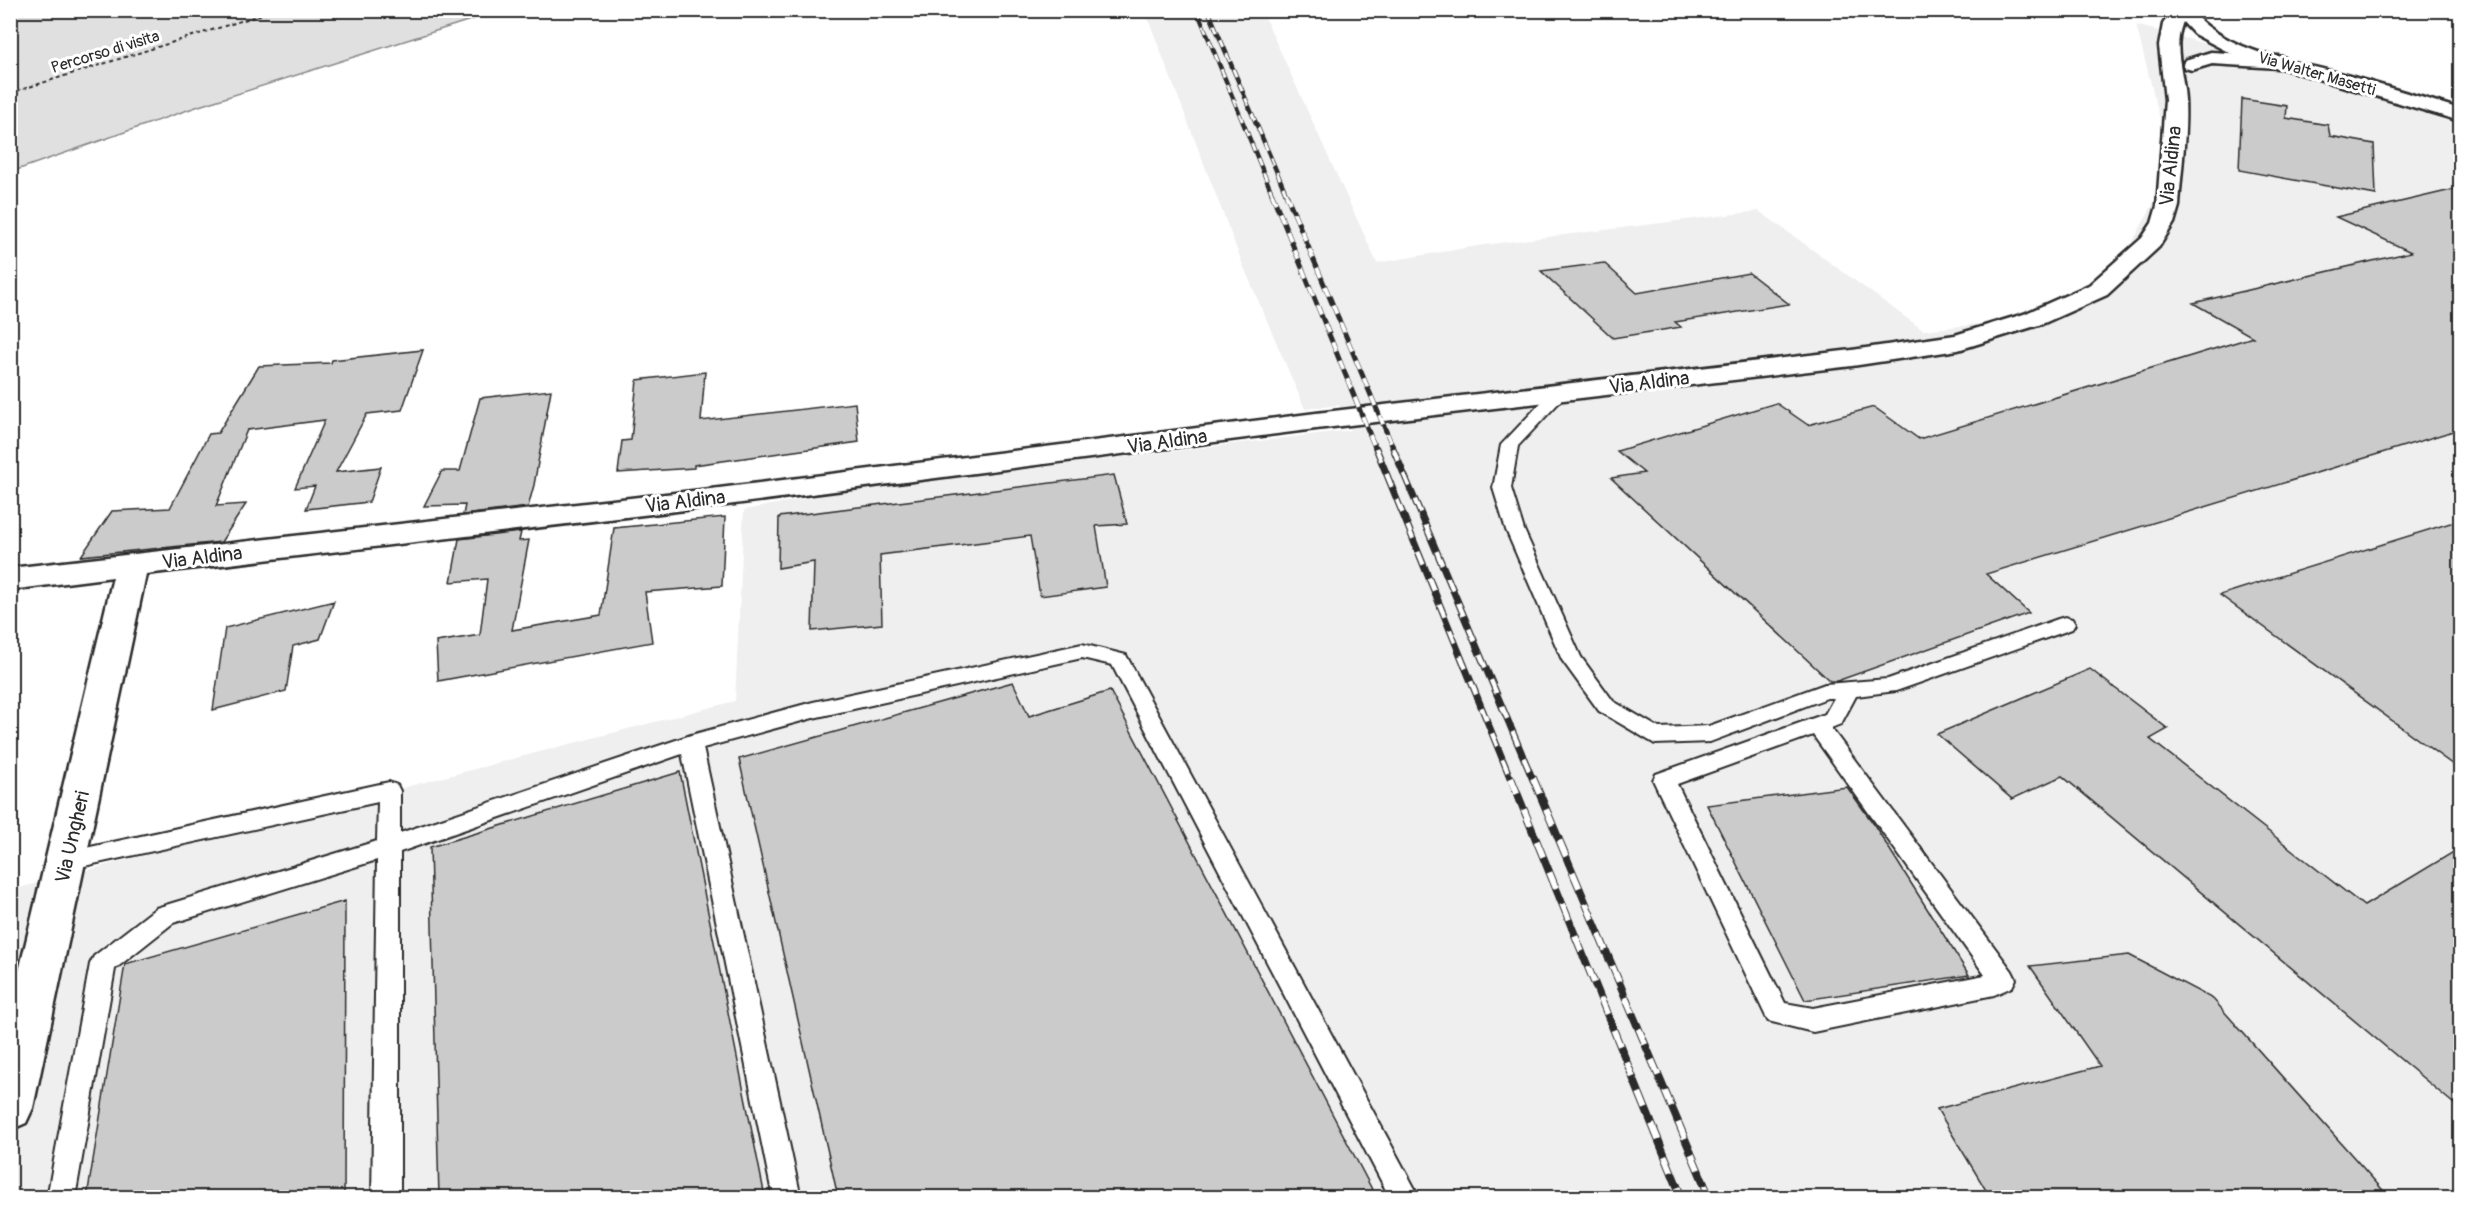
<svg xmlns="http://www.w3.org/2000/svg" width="2471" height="1208" viewBox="0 0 2471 1208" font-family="Pangolin,sans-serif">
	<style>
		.built { fill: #efefef }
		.green { fill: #e0e0e0; stroke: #868686; stroke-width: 1.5 }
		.building { fill: #cbcbcb; stroke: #2b2b2b; stroke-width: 1.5 }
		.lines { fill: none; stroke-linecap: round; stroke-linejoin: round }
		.lane-casing { stroke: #2b2b2b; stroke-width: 4 }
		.street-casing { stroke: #2b2b2b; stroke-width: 5 }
		.secondary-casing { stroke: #2b2b2b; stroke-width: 5 }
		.path { stroke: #2b2b2b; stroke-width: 2; stroke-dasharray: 4 3; stroke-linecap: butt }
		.lane { fill: #fff; fill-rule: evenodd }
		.street { fill: #fff; fill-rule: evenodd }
		.secondary { fill: #fff; fill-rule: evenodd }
		.rail-far3-casing { stroke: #2b2b2b; stroke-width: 4.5 }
		.rail-far2-casing { stroke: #2b2b2b; stroke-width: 5 }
		.rail-far1-casing { stroke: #2b2b2b; stroke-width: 7 }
		.rail-casing { stroke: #2b2b2b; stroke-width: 8 }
		.rail-far3 { stroke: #fff; stroke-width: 3; stroke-dasharray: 8; stroke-linecap: butt }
		.rail-far2 { stroke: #fff; stroke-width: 4; stroke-dasharray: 10; stroke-linecap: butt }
		.rail-far1 { stroke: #fff; stroke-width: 4.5; stroke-dasharray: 14; stroke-linecap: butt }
		.rail { stroke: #fff; stroke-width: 6; stroke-dasharray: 17; stroke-linecap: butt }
		.labels { text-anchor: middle; stroke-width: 6; stroke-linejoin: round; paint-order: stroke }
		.far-street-label { font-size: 16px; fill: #2b2b2b; stroke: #fff }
		.street-label { font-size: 20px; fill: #2b2b2b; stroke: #fff }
	</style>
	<rect width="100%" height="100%" fill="#fff"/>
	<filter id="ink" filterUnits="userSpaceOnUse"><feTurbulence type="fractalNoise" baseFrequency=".0167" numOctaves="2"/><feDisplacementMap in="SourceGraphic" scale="12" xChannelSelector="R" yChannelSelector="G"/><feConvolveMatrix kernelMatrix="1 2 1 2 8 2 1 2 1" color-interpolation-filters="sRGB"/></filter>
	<g filter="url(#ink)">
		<path class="built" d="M1145,11H1262L1377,263L1483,245L1759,211L1923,330L1999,322L2055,299L2100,276L2132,243L2167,178L2159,115L2136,25L2460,112V1197L11,1198V890L735,701L744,510L863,488L1351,430L1339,405L1305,409L1243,265Z"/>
		<path class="green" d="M10,11L11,10L499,11L199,106L11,172Z"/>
		<path class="building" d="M2242,99L2287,106L2286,118L2328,125L2330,136L2374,144L2376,195L2239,170Z
			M2460,188V429L1986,574L2029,613L1837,681H1830L1611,478L1644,473L1617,451L1776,403L1808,425L1874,407L1919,439L2253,337L2193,303L2411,252L2336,217Z
			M1604,263L1637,293L1749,273L1789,304L1675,322L1681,327L1613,338L1541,271Z
			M423,350L402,410L367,414L336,472L381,467L369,502L306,509L315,486L295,488L325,420L247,430L216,506L246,504L221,542L81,556L112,511L170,508L209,434L218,433L259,366L331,363L332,360Z
			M705,372L701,421L855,403L859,442L694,465V468L618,473L622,441L631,440L637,380Z
			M551,390L534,485L528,507L463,515L465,505L424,506L442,471H460L480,398Z
			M1114,475L1127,524L1096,526L1106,587L1040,596L1030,536L880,555L882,624L812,631L814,562L778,568L779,517Z
			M725,517L722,586L645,592L652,642L438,681L436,642L480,635L487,579L451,582L459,539L521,532L519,541L529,540L512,630L601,615L614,528Z
			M2460,520V770L2220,595Z
			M334,601L320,639L293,646L286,691L213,710L225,628Z
			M2090,669L2168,729L2150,739L2364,906L2460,848V1109L2062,776L2012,799L1937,734Z
			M1013,682L1029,716L1110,691L1376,1197H838L739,759Z
			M680,772L765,1197H439L430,847Z
			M1847,787L1873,823L1969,975L1805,1000L1707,805Z
			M345,901L344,1197H87L125,964Z
			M2129,955L2213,999L2389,1197H1990L1937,1109L2100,1066L2030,966Z"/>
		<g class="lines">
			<defs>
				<path id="lane" d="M1559,388L1567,393L1565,396L1518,446L1511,488L1524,530L1581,657L1613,701L1659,728L1709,726L1825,684L1888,679L2058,619L2065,617L2072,619L2075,624L2072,629L1896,691L1856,696L1841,724L1831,728L2012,971L2016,979L2012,987L1994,995L1813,1032L1768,1021L1653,780L1656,774L1825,714L1834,698H1827L1710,742L1655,744L1599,711L1562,660L1506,530L1493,488L1501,445L1553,390ZM1813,735L1985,975L1813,1008L1785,1003L1677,784Z
					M1082,644L1126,655L1420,1198H1390L1112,665L1082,658L813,718L703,748L801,1198H773L682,754L400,852V1198H372L377,860L173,923L115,969L75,1198H47L90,964L94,956L156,908L377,841L378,802L66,870L58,868L54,861L58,854L389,782L397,785L400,791V833L691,735L813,702Z"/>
				<path id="street" d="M2172,10H2189C2169,43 2183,65 2185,100C2187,135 2181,171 2179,206L2174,223L2159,247L2107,295L2042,324L1958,350L1852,366L1316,429L719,506L146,574L33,1108L26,1123L10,1130V1009L113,577L10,590V568L719,488L1316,413L1852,350L1955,335L2024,314L2089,285L2142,238L2152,223L2157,206L2165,100L2159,46L2163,24Z
					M2211,52L2278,56L2285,58L2287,62L2285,66L2278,68L2212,64L2192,70L2185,68L2183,64L2185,60Z"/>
				<path id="secondary" d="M2181,10H2199L2198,18C2235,54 2298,62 2346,75C2384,86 2422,97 2460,109V121L2230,53L2194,34L2180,19Z"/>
			</defs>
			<use href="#lane" class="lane-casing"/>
			<use href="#street" class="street-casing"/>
			<use href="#secondary" class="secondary-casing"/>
			<path class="path" d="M10,93L276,10"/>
			<use href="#lane" class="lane"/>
			<use href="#street" class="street"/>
			<use href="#secondary" class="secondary"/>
			<defs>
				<path id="rail-far3" d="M1197,10L1273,196
					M1208,10L1287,196"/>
				<path id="rail-far2" d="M1272,194L1376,450
					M1286,194L1394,450"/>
				<path id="rail-far1" d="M1376,448L1511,780
					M1393,448L1533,780"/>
				<path id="rail" d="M1511,778L1682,1198
					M1533,778L1710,1198"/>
			</defs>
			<use href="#rail-far3" class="rail-far3-casing"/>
			<use href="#rail-far2" class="rail-far2-casing"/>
			<use href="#rail-far1" class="rail-far1-casing"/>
			<use href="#rail" class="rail-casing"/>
			<use href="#rail-far3" class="rail-far3"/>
			<use href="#rail-far2" class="rail-far2"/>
			<use href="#rail-far1" class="rail-far1"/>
			<use href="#rail" class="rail"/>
		</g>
	</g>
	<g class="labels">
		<g class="far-street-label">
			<text transform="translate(105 51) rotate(-17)" y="6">Percorso di visita</text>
			<text transform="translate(2317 73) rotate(16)" y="6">Via Walter Masetti</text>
		</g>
		<g class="street-label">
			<text transform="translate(2170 166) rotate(-84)" y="7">Via Aldina</text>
			<text transform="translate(1649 382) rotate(-7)" y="7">Via Aldina</text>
			<text transform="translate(1167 441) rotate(-8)" y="7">Via Aldina</text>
			<text transform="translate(685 501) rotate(-7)" y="7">Via Aldina</text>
			<text transform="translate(202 557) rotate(-7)" y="7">Via Aldina</text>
			<text transform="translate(72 837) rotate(-77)" y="7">Via Ungheri</text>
		</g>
	</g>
	<rect width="2471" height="1208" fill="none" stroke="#fff" stroke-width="36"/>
	<rect x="18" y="18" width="2435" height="1172" fill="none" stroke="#2b2b2b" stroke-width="2" filter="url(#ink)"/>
</svg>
